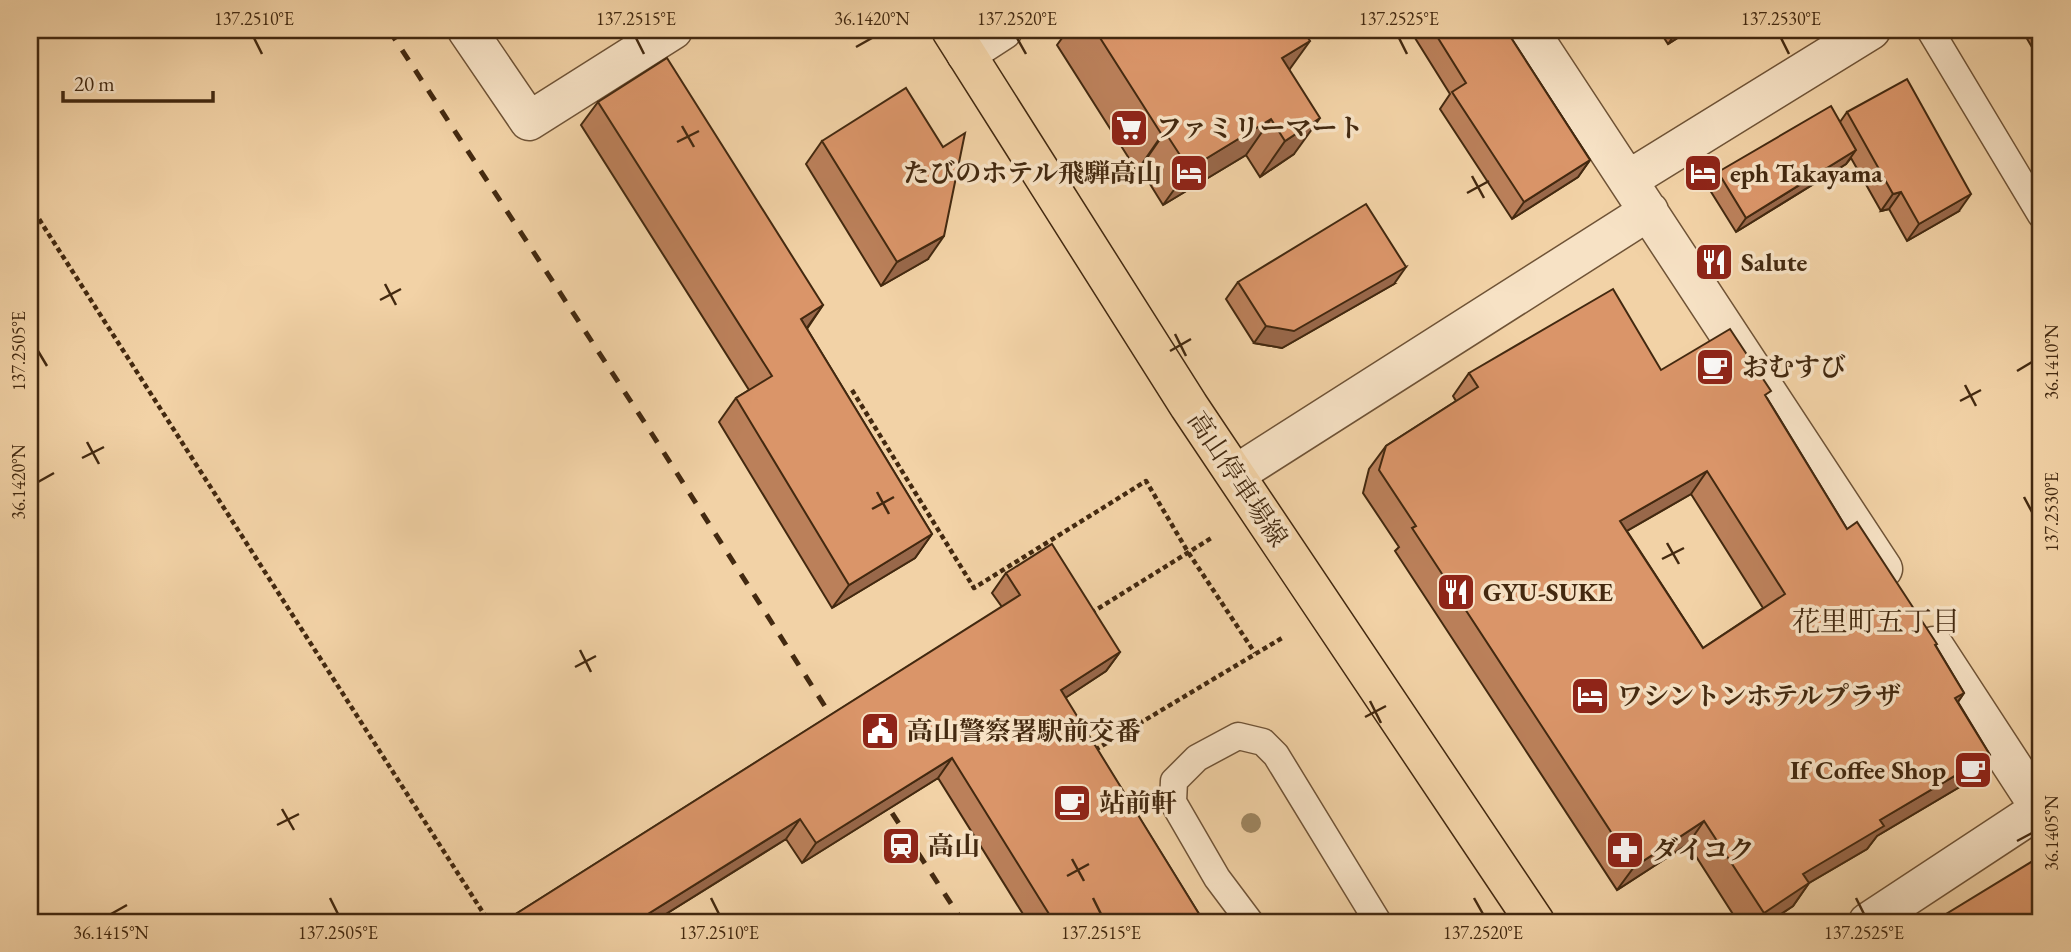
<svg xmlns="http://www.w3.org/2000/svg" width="2071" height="952" viewBox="0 0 2071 952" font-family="'EB Garamond','Noto Serif JP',serif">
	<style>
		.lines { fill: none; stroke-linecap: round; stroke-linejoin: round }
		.service-casing { stroke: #6f5336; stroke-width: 29 }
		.minor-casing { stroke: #6f5336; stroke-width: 41 }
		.tertiary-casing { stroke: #6f5336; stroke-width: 41 }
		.primary-casing { stroke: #432910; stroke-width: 41 }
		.path { stroke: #432910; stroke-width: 4.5; stroke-dasharray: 5 3.5; stroke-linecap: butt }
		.service { stroke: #f7e2c5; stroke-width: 26 }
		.minor { stroke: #f7e2c5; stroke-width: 38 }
		.tertiary { stroke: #f7e2c5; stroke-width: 38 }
		.primary { stroke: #f2d2a6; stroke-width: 38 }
		.rail { stroke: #432910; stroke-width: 5; stroke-dasharray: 12 12; stroke-linecap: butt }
		.tree { fill: #9e8661 }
		.wall { fill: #bb805a; stroke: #432910; stroke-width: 2; fill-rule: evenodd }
		.shaded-wall { fill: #99684a; stroke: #432910; stroke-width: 2 }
		.building { fill: #da9569; stroke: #432910; stroke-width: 2; fill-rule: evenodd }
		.ticks { fill: none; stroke: #432910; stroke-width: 2.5 }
		.labels { text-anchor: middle; stroke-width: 7; stroke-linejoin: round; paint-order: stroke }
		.poi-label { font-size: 26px; font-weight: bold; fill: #432910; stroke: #f7e2c5; text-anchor: start }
		.street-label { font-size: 26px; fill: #432910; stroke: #f7e2c5 }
		.neighbourhood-label { font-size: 28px; fill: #432910; stroke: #f7e2c5 }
		.neatline { fill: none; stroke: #432910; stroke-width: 2.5 }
		.ticks-label { font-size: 18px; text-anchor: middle; fill: #432910 }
	</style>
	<rect width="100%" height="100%" fill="#f2d2a6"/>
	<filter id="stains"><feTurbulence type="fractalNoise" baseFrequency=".00286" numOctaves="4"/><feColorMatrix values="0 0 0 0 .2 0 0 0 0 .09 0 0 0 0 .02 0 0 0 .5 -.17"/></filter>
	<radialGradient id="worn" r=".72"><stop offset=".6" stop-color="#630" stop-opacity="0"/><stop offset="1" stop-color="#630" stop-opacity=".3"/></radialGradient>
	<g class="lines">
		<defs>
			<path id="service" d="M1930,30L2041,215
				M1250,922L1217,878L1173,802L1174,781L1197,758L1238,736L1263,742L1276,755L1378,922"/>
			<path id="minor" d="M467,30L529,121L673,30
				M1529,30L1883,569
				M966,54L1003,30
				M1628,180L1871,30
				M1236,474L1649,211
				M1934,646L2041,810"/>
			<path id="tertiary" d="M1868,922L2041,808"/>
			<path id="primary" d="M951,30L1189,406L1535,922"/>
		</defs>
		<use href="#service" class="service-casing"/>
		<use href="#minor" class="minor-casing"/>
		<use href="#tertiary" class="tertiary-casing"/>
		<use href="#primary" class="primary-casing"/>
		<path class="path" d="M30,205L489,922
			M852,390L974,588L1146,481L1188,552L1255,653
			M1091,613L1213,537
			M1095,750L1282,638"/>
		<use href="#service" class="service"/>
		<use href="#minor" class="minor"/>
		<use href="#tertiary" class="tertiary"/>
		<use href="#primary" class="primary"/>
		<path class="rail" d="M389,30L652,434L840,730
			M879,793L963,922"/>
	</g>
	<circle class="tree" cx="1251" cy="823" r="10"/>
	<path class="wall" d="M1068,30H1303L1289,70L1294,154L1260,177L1246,155L1163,205L1140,168L1137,171L1057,45Z
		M1410,30H1506L1590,160L1578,177L1512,219L1440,109L1450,94Z
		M1659,30H1690L1668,44Z
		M2022,30H2041V63Z
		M598,102L823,305L807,329L932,534L915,558L832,608L719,422L736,398L749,390L581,125Z
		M1847,112L1959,211L1907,241L1889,209L1881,211L1851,158L1846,164L1736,232L1708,187L1718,172L1840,122Z
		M822,141L928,259L881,286L806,164Z
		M1238,282L1394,284L1282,348L1254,343L1226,299Z
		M1661,370L1767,398L1847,529L1936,646L1964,693L1958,702L1990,755L1973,779L1877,836L1867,849L1809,883L1793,906L1769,922H1738L1688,844L1617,890L1395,551L1399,547L1363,493L1369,469L1386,446L1456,401L1453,396L1469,373ZM1691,494L1763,608L1703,648L1627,531Z
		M1006,573L1120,652L1106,671L1065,698L1204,922H1028L938,778L802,863L786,839L653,922H503L1002,607L992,593Z"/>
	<path class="shaded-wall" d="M1678,30H1690L1668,44Z
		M1310,41L1284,77L1282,58Z
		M1320,118L1294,154L1260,177L1285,141Z
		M1271,119L1246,155L1163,205L1189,169Z
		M1165,132L1140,168L1137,171L1162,135Z
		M1856,150L1846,164L1736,232L1746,218Z
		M1590,160L1578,177L1512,219L1524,202Z
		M1901,192L1889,209L1881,211L1893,194Z
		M1971,194L1959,211L1907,241L1919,224Z
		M944,236L928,259L881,286L897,262Z
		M1406,267L1394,284L1282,348L1254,343L1266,326Z
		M823,305L806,329L801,319Z
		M1707,471L1691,494L1604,544L1620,521Z
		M932,534L915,558L832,608L849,585Z
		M1120,652L1106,671L1047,710L1061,690Z
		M1964,693L1948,716L1955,698Z
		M1990,755L1973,779L1877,836L1867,849L1809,883L1793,906L1769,922H1757L1764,913L1803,874L1880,820Z
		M952,758L938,778L802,863L816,843Z
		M800,819L786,839L653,922H635Z
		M1704,821L1688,844L1617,890L1634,867Z"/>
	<path class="building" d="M1095,30H1303L1310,41L1282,58L1320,118L1285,141L1271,119L1189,169L1165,132L1162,135Z
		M1433,30H1506L1590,160L1524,202L1452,92L1466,83Z
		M667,58L823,305L801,319L932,534L849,585L736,398L772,376L598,102Z
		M1907,79L1971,194L1919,224L1901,192L1893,194L1847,112Z
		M906,88L943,147L965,133L944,236L897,262L822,141Z
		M1831,106L1856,150L1746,218L1718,172Z
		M1366,204L1406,267L1294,331L1266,326L1238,282Z
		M1613,289L1661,370L1730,329L1771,391L1765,395L1847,529L1857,522L1937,644L1935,645L1964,693L1955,698L1990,755L1880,820L1884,826L1803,874L1809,883L1764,913L1704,821L1634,867L1412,528L1416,526L1379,470L1386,446L1478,387L1469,373ZM1707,471L1785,594L1703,648L1620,521Z
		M1052,544L1120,652L1061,690L1204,922H1054L952,758L816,843L800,819L635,922H503L1020,595L1006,573Z
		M2041,856V922H1933Z"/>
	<path class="ticks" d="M254,38L262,54M636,38L644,54M1017,38L1026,54M1399,38L1407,54M1781,38L1789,54M856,47L872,38M682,126L694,147M677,142L699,131M1472,176L1484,198M1467,193L1489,181M385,284L396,305M380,300L401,289M1175,334L1186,356M38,351L47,366M1170,351L1191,339M2017,371L2032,362M1965,385L1976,406M1960,401L1981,390M87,442L99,464M82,458L104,447M38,482L54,473M877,492L889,514M2024,497L2032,512M872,509L894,497M1667,543L1679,564M1662,559L1684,548M580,650L591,672M575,667L596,656M1370,701L1381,723M1365,717L1386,706M282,809L294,830M277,825L299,814M2017,841L2032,833M1072,859L1084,881M1067,876L1089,864M330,898L338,914M711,898L719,914M1093,898L1101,914M1474,898L1483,914M1856,898L1864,914M111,914L127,905"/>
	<defs>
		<symbol id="supermarket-square" viewBox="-11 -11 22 22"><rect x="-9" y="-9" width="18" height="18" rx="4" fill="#8f2418" stroke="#f7e2c5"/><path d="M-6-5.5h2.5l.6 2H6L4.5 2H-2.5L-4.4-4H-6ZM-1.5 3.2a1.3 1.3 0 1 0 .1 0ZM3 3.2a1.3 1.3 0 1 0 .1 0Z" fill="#fff"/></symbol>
		<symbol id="hotel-square" viewBox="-11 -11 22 22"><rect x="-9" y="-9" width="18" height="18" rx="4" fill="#8f2418" stroke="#f7e2c5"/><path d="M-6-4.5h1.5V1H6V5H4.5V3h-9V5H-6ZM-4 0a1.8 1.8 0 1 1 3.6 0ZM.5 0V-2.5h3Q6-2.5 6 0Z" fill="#fff"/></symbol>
		<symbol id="restaurant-square" viewBox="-11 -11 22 22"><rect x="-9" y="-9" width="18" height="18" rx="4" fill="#8f2418" stroke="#f7e2c5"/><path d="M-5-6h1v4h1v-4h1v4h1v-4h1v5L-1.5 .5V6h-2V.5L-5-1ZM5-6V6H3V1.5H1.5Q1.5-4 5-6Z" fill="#fff"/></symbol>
		<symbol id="cafe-square" viewBox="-11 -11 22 22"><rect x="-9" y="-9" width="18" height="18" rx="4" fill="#8f2418" stroke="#f7e2c5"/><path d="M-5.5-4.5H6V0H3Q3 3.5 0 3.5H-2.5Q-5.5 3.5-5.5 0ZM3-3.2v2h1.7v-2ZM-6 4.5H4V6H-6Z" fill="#fff"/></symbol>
		<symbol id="civic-square" viewBox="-11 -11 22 22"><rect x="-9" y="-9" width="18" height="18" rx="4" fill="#8f2418" stroke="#f7e2c5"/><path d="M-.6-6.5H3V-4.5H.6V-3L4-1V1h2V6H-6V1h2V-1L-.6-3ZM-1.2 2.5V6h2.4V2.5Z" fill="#fff"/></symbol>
		<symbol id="station-square" viewBox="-11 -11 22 22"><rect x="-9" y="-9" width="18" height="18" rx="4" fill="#8f2418" stroke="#f7e2c5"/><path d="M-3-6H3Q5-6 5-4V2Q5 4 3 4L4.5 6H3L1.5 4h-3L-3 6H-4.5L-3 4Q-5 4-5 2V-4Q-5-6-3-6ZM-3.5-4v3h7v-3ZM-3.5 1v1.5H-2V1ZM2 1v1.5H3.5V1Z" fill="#fff"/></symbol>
		<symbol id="pharmacy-square" viewBox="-11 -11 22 22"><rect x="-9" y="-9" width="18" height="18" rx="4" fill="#8f2418" stroke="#f7e2c5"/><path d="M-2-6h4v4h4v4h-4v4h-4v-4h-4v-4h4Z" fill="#fff"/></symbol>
	</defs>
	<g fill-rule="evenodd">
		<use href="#supermarket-square" x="1107" y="106" width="44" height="44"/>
		<use href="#hotel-square" x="1167" y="151" width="44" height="44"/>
		<use href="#hotel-square" x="1681" y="151" width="44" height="44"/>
		<use href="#restaurant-square" x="1692" y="240" width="44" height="44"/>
		<use href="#cafe-square" x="1693" y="345" width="44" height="44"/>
		<use href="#restaurant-square" x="1434" y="570" width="44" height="44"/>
		<use href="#hotel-square" x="1568" y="674" width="44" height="44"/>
		<use href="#civic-square" x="858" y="709" width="44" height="44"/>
		<use href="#cafe-square" x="1951" y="748" width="44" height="44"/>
		<use href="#cafe-square" x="1050" y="781" width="44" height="44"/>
		<use href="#station-square" x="879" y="824" width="44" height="44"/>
		<use href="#pharmacy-square" x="1603" y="828" width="44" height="44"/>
	</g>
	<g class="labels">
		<g class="poi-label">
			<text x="1156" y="137">ファミリーマート</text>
			<text x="1162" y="182" text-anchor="end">たびのホテル飛騨高山</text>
			<text x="1730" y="182">eph Takayama</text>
			<text x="1741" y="271">Salute</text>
			<text x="1742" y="376">おむすび</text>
			<text x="1483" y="601">GYU-SUKE</text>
			<text x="1617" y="705">ワシントンホテルプラザ</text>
			<text x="907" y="740">高山警察署駅前交番</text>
			<text x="1946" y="779" text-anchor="end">If Coffee Shop</text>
			<text x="1099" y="812">站前軒</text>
			<text x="928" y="855">高山</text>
			<text x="1652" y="859">ダイコク</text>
		</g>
		<g class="street-label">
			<text transform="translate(1238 479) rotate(56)" y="9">高山停車場線</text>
		</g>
		<g class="neighbourhood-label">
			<text x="1876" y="631">花里町五丁目</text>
		</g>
	</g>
	<rect width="2071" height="952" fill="none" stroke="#f2d2a6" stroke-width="77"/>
	<path d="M63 91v10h150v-10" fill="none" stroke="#432910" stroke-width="3.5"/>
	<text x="74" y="91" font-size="21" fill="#432910" stroke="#f7e2c5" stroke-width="5" paint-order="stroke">20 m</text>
	<rect x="38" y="38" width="1994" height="876" class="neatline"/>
	<g class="ticks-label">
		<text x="254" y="25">137.2510°E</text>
		<text x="636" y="25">137.2515°E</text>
		<text x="872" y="25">36.1420°N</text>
		<text x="1017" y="25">137.2520°E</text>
		<text x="1399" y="25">137.2525°E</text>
		<text x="1781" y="25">137.2530°E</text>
		<text transform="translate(19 351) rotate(-90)" y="6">137.2505°E</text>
		<text transform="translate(2052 362) rotate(-90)" y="6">36.1410°N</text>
		<text transform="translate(19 482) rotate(-90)" y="6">36.1420°N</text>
		<text transform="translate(2052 512) rotate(-90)" y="6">137.2530°E</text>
		<text transform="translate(2052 833) rotate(-90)" y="6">36.1405°N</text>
		<text x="111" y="939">36.1415°N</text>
		<text x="338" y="939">137.2505°E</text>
		<text x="719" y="939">137.2510°E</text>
		<text x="1101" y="939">137.2515°E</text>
		<text x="1483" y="939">137.2520°E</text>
		<text x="1864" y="939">137.2525°E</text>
	</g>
	<rect width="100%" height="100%" filter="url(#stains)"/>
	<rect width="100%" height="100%" fill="url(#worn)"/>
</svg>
